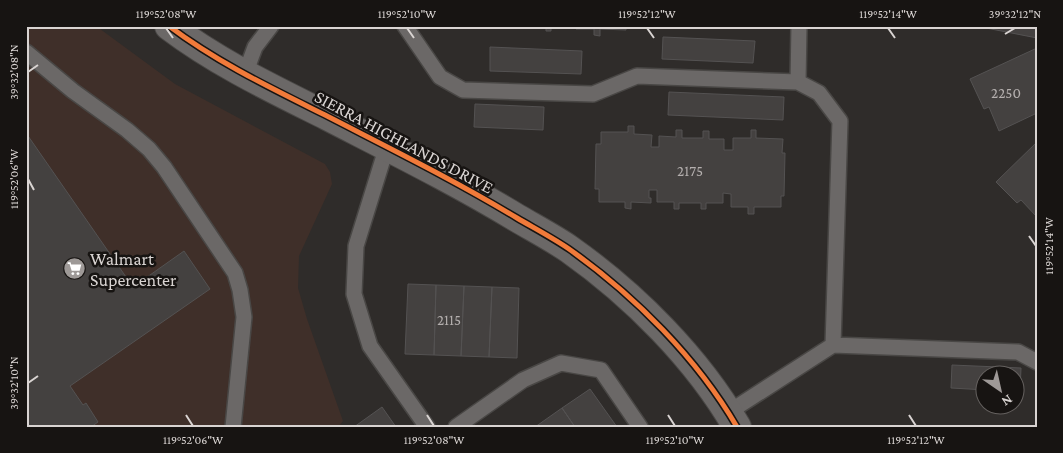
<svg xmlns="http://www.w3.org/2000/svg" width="1063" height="453" viewBox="0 0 1063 453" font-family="'Crimson Pro',serif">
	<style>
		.commercial { fill: #3f2f29 }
		.building { fill: #444140; stroke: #545252 }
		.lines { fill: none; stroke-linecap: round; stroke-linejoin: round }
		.service-casing { stroke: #494745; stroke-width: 18 }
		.tertiary-casing { stroke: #494745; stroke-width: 30 }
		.service { stroke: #6b6867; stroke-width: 15 }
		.tertiary { stroke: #6b6867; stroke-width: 28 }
		.cycleway-casing { stroke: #171412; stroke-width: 8 }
		.cycleway { stroke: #f17a3a; stroke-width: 5 }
		.ticks { fill: none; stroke: #d9d4d2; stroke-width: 2 }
		.labels { text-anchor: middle; stroke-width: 5; stroke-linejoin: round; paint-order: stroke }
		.number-label { font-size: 15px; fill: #b4afae }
		.street-label { font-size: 18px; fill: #d9d4d2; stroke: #171412 }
		.poi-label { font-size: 18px; fill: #d9d4d2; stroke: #171412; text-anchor: start }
		.neatline { fill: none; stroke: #d9d4d2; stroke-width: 2 }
		.ticks-label { font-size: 12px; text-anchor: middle; fill: #d9d4d2 }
	</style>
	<rect width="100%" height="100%" fill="#2f2c2a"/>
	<path class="commercial" d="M26,26H96L175,84L325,164L330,172L332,184L299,256L298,288L307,319L343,421L338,427H26Z"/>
	<path class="building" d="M546,26H551V31H546Z
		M576,26H626V30L600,29V36L594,35V29H576Z
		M981,26H1037V38L981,27Z
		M663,37L755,41L753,63L662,59Z
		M490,47L582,51L581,74L490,71Z
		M1037,48V113L999,131L989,107L984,109L970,79Z
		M669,92L784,97L783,120L668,115Z
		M475,104L544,107L543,130L474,127Z
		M628,126H634V134L652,135L651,147H659V136L676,137V130H682V138H703V131H709V139H724V150H733V138H751V130H756V138L783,139L782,153H785L784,196H781V207H754V214H748V207H731V194L723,193V203H706V209H701V203H679V209H674V202H657V190H649V198H651V203L631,202V209L625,208V202H599V189H595L596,144H601V132H628Z
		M26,133L133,287L184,251L210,289L70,386L83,405L86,403L98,422L91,427H26Z
		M1037,142V217L1021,200L1017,203L996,182Z
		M408,284L436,285L434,355L405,354Z
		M436,285L464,286L461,356L434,355Z
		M464,286L492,287L489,357L461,356Z
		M492,287L519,288L517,358L489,357Z
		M952,365L1021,368L1020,391H1016V376H986V390L951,388Z
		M590,389L617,427H575L562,408Z
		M382,407L396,427H354Z
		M562,408L575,427H535Z"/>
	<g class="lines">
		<defs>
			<path id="service" d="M405,26L440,77L463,90L593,94L637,76L798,82L819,93L840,121L833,345
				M26,52L73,91L127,130L149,149L164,167L235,273L240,290L244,317L233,427
				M245,74L255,47L271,26
				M798,82L799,26
				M387,146L356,246L354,294L370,346L427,427
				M729,412L833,345L1018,352L1037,362
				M456,427L523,380L561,363L601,370L640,427"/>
			<path id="tertiary" d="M169,26C218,63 273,89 327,116C391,149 456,181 517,218C534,228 553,238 569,249C634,295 697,358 737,427"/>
		</defs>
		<use href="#service" class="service-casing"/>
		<use href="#tertiary" class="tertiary-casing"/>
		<use href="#service" class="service"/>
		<use href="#tertiary" class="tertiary"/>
		<defs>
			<path id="cycleway" d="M169,26C218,63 273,89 327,116C391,149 456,181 517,218C534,228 553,238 569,249C634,295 697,358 737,427"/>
		</defs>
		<use href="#cycleway" class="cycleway-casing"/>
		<use href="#cycleway" class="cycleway"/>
	</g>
	<path class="ticks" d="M166,28L173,38M407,28L414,38M647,28L654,38M888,28L895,38M1005,34L1015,28M28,72L38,65M28,179L34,190M1029,236L1036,246M28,383L38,376M186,415L193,426M427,415L434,426M668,415L675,426M909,415L916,426"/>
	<defs>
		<symbol id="supermarket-disc" viewBox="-11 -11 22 22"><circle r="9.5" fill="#9e9997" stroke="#171412"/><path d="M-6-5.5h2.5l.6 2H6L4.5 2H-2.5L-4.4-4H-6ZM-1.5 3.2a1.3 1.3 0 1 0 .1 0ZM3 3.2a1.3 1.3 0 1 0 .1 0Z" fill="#fff"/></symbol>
	</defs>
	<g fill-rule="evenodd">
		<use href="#supermarket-disc" x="62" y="256" width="25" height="25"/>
	</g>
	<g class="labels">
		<g class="number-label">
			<text x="1006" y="98">2250</text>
			<text x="690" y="176">2175</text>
			<text x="449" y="325">2115</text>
		</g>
		<g class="street-label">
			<text transform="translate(404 142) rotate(28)" y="6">SIERRA HIGHLANDS DRIVE</text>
		</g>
		<g class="poi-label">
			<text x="90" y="265">Walmart<tspan x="90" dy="21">Supercenter</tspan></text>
		</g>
	</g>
	<rect width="1063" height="453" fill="none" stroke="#171412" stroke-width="55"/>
	<g transform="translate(1000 390) rotate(146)"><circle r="24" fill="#171412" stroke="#65615f"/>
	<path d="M0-4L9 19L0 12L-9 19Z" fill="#9e9997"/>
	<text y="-8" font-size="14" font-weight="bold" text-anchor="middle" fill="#d9d4d2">N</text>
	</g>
	<rect x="28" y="28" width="1008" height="398" class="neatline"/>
	<g class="ticks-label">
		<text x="166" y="18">119°52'08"W</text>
		<text x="407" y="18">119°52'10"W</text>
		<text x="647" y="18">119°52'12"W</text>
		<text x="888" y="18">119°52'14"W</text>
		<text x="1015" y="18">39°32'12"N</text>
		<text transform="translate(14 72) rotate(-90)" y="4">39°32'08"N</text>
		<text transform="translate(14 179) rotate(-90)" y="4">119°52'06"W</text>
		<text transform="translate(1049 246) rotate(-90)" y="4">119°52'14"W</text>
		<text transform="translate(14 383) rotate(-90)" y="4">39°32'10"N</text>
		<text x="193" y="444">119°52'06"W</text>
		<text x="434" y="444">119°52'08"W</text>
		<text x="675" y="444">119°52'10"W</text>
		<text x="916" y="444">119°52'12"W</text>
	</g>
</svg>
